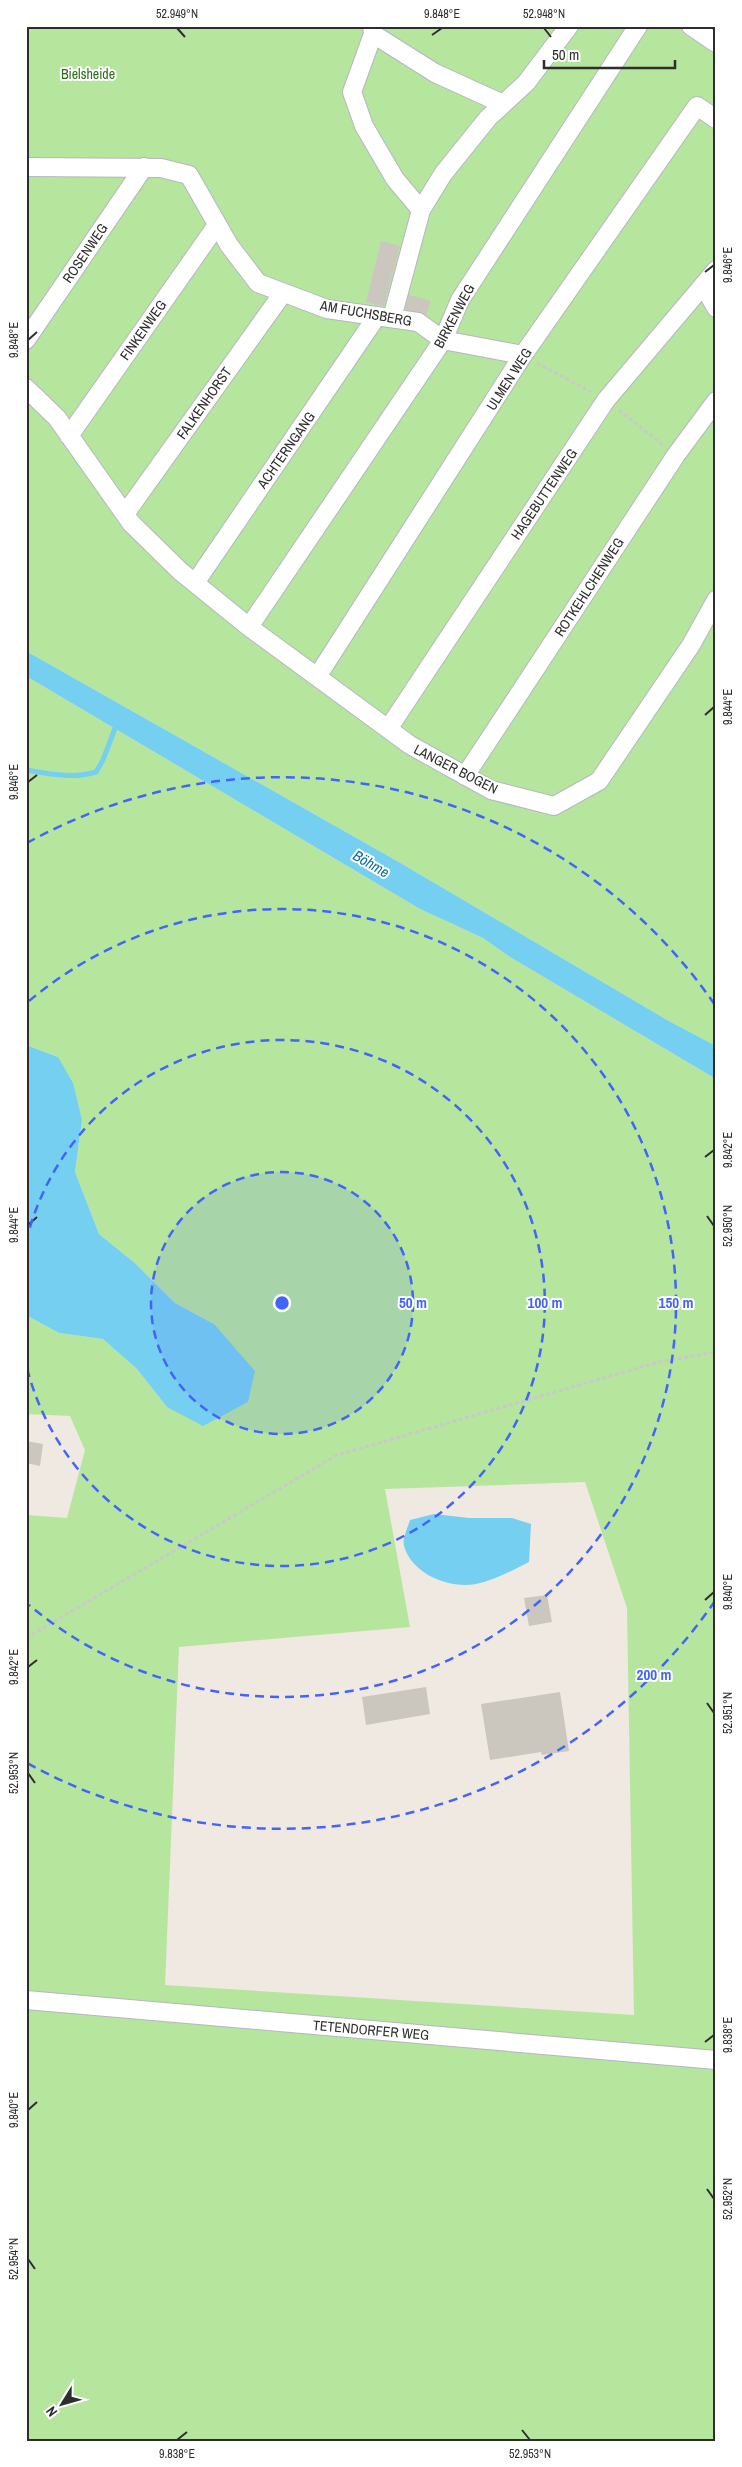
<svg xmlns="http://www.w3.org/2000/svg" width="742" height="2467" viewBox="0 0 742 2467" font-family="'Archivo Narrow',sans-serif">
	<style>
		.green { fill: #b6e59e; fill-rule: evenodd }
		.water { fill: #75cff0 }
		.lines { fill: none; stroke-linecap: round; stroke-linejoin: round }
		.stream { stroke: #75cff0; stroke-width: 5 }
		.building { fill: #cbc7bf }
		.minor-casing { stroke: #b4b7c1; stroke-width: 20 }
		.path { stroke: #c9c9c9; stroke-width: 3; stroke-dasharray: 4 2.5; stroke-linecap: butt }
		.minor { stroke: #fff; stroke-width: 18 }
		.ticks { fill: none; stroke: #2e2e2e; stroke-width: 2 }
		.ring { fill: none; stroke: #4264fb; stroke-width: 2.5; stroke-dasharray: 9 6 }
		.labels { text-anchor: middle; stroke-width: 4; stroke-linejoin: round; paint-order: stroke }
		.park-label { font-size: 14px; fill: #2c6e1b; stroke: #fff }
		.street-label { font-size: 14px; fill: #2e2e2e; stroke: #fff }
		.water-label { font-size: 15px; font-style: italic; fill: #0d6fa3; stroke: #fff }
		.centre { fill: #4264fb; stroke: #fff; stroke-width: 2.5 }
		.ring-label { font-size: 15px; text-anchor: middle; font-weight: bold; fill: #4264fb; stroke: #fff; stroke-width: 4; stroke-linejoin: round; paint-order: stroke }
		.neatline { fill: none; stroke: #2e2e2e; stroke-width: 2 }
		.ticks-label { font-size: 12px; text-anchor: middle; fill: #2e2e2e }
	</style>
	<rect width="100%" height="100%" fill="#efe9e1"/>
	<path class="green" d="M26,26H716V1046L667,1020L397,861L26,651Z
		M26,676L420,909L483,938L510,957L716,1079V2441H26V1515L67,1518L85,1450L70,1416L26,1414V1315L59,1333L103,1339L137,1369L167,1407L214,1324L175,1303L136,1264L99,1234L75,1172L82,1120L58,1057L26,1045ZM585,1482L627,1608L634,2015L165,1985L179,1647L410,1627L385,1489Z"/>
	<path class="water" d="M26,651L397,861L667,1020L716,1046V1079L510,957L483,938L420,909L26,676Z
		M26,1045L58,1057L73,1083L82,1120L75,1172L99,1234L136,1264L175,1303L214,1324L255,1371L248,1402L203,1426L167,1407L137,1369L103,1339L59,1333L26,1315Z
		M434,1514L469,1518H512L531,1524L529,1562C513,1570 495,1580 476,1584C449,1589 412,1574 404,1546C402,1539 408,1527 410,1520Z"/>
	<g class="lines">
		<path class="stream" d="M26,770C50,774 73,779 96,772L103,760L117,723"/>
	</g>
	<path class="building" d="M381,241L400,246L384,306L366,302Z
		M409,295L431,301L426,315L405,309Z
		M26,1441L43,1444L40,1466L26,1463Z
		M547,1595L552,1622L529,1626L524,1598Z
		M426,1687L430,1714L366,1725L362,1697Z
		M560,1692L569,1751L542,1755L541,1752L490,1760L481,1704Z"/>
	<g class="lines">
		<defs>
			<path id="minor" d="M372,26L373,34L352,92L364,126L395,179L421,210
				M691,26L716,43
				M373,34L435,73L503,104
				M26,167L161,168L189,175L229,245L258,283L327,309L418,322L443,340L523,355
				M704,286L716,308
				M392,318L421,210L443,174L488,118L526,83L569,26
				M26,340L144,167
				M26,388L57,418L131,523L180,571L249,627L410,745L491,790L554,806L599,781L691,645L716,600
				M69,436L217,225
				M125,514L283,293
				M195,583L377,316
				M249,627L443,340L460,300L638,26
				M317,677L523,355L697,106L716,119
				M388,729L606,400L716,270
				M465,776L676,455L716,401
				M26,2000L716,2060"/>
		</defs>
		<use href="#minor" class="minor-casing"/>
		<path class="path" d="M537,363L591,392
			M619,410L663,445
			M26,1638L337,1455L659,1362L716,1352"/>
		<use href="#minor" class="minor"/>
	</g>
	<path class="ticks" d="M177,28L185,37M544,28L551,37M432,35L442,28M705,272L714,265M28,340L37,332M705,715L714,707M28,782L37,775M705,1157L714,1150M707,1216L714,1226M28,1225L37,1217M705,1600L714,1592M28,1667L37,1660M707,1703L714,1713M28,1773L35,1783M705,2042L714,2035M28,2110L37,2102M707,2189L714,2199M28,2259L35,2269M522,2430L530,2440M177,2440L187,2432"/>
	<circle cx="282" cy="1303" r="131" fill="#4264fb" fill-opacity=".12"/>
	<g class="ring">
		<circle cx="282" cy="1303" r="131"/>
		<path d="M26 1242A263 263 0 1 1 26 1364"/>
		<path d="M29 1001A394 394 0 1 1 29 1605"/>
		<path d="M715 1601A526 526 0 0 1 27 1763M27 843A526 526 0 0 1 715 1005"/>
	</g>
	<g class="labels">
		<g class="park-label">
			<text x="88" y="79">Bielsheide</text>
		</g>
		<g class="street-label">
			<text transform="translate(85 253) rotate(-56)" y="5">ROSENWEG</text>
			<text transform="translate(366 313) rotate(10)" y="5">AM FUCHSBERG</text>
			<text transform="translate(454 316) rotate(-62)" y="5">BIRKENWEG</text>
			<text transform="translate(143 330) rotate(-55)" y="5">FINKENWEG</text>
			<text transform="translate(509 379) rotate(-57)" y="5">ULMEN WEG</text>
			<text transform="translate(204 403) rotate(-55)" y="5">FALKENHORST</text>
			<text transform="translate(286 450) rotate(-55)" y="5">ACHTERNGANG</text>
			<text transform="translate(544 494) rotate(-56)" y="5">HAGEBUTTENWEG</text>
			<text transform="translate(589 587) rotate(-57)" y="5">ROTKEHLCHENWEG</text>
			<text transform="translate(456 769) rotate(27)" y="5">LANGER BOGEN</text>
			<text transform="translate(371 2030) rotate(5)" y="5">TETENDORFER WEG</text>
		</g>
		<g class="water-label">
			<text transform="translate(371 864) rotate(30)" y="5">Böhme</text>
		</g>
	</g>
	<circle cx="282" cy="1303" r="8" class="centre"/>
	<g class="ring-label">
		<text x="413" y="1308">50 m</text>
		<text x="545" y="1308">100 m</text>
		<text x="676" y="1308">150 m</text>
		<text x="654" y="1680">200 m</text>
	</g>
	<rect width="742" height="2467" fill="none" stroke="#ffffff" stroke-width="55"/>
	<g transform="translate(62 2404) rotate(233)" stroke="#ffffff" stroke-width="4" paint-order="stroke">
	<path d="M0-4L9 19L0 12L-9 19Z" fill="#2e2e2e"/>
	<text y="-8" font-size="14" font-weight="bold" text-anchor="middle" fill="#2e2e2e">N</text>
	</g>
	<path d="M544 60v8h131v-8" fill="none" stroke="#2e2e2e" stroke-width="2.5"/>
	<text x="552" y="60" font-size="15" fill="#2e2e2e" stroke="#ffffff" stroke-width="4" paint-order="stroke">50 m</text>
	<rect x="28" y="28" width="686" height="2412" class="neatline"/>
	<g class="ticks-label">
		<text x="177" y="18">52.949°N</text>
		<text x="442" y="18">9.848°E</text>
		<text x="544" y="18">52.948°N</text>
		<text transform="translate(728 265) rotate(-90)" y="4">9.846°E</text>
		<text transform="translate(14 340) rotate(-90)" y="4">9.848°E</text>
		<text transform="translate(728 707) rotate(-90)" y="4">9.844°E</text>
		<text transform="translate(14 782) rotate(-90)" y="4">9.846°E</text>
		<text transform="translate(728 1150) rotate(-90)" y="4">9.842°E</text>
		<text transform="translate(14 1225) rotate(-90)" y="4">9.844°E</text>
		<text transform="translate(728 1226) rotate(-90)" y="4">52.950°N</text>
		<text transform="translate(728 1592) rotate(-90)" y="4">9.840°E</text>
		<text transform="translate(14 1667) rotate(-90)" y="4">9.842°E</text>
		<text transform="translate(728 1713) rotate(-90)" y="4">52.951°N</text>
		<text transform="translate(14 1773) rotate(-90)" y="4">52.953°N</text>
		<text transform="translate(728 2035) rotate(-90)" y="4">9.838°E</text>
		<text transform="translate(14 2110) rotate(-90)" y="4">9.840°E</text>
		<text transform="translate(728 2199) rotate(-90)" y="4">52.952°N</text>
		<text transform="translate(14 2259) rotate(-90)" y="4">52.954°N</text>
		<text x="177" y="2458">9.838°E</text>
		<text x="530" y="2458">52.953°N</text>
	</g>
</svg>
